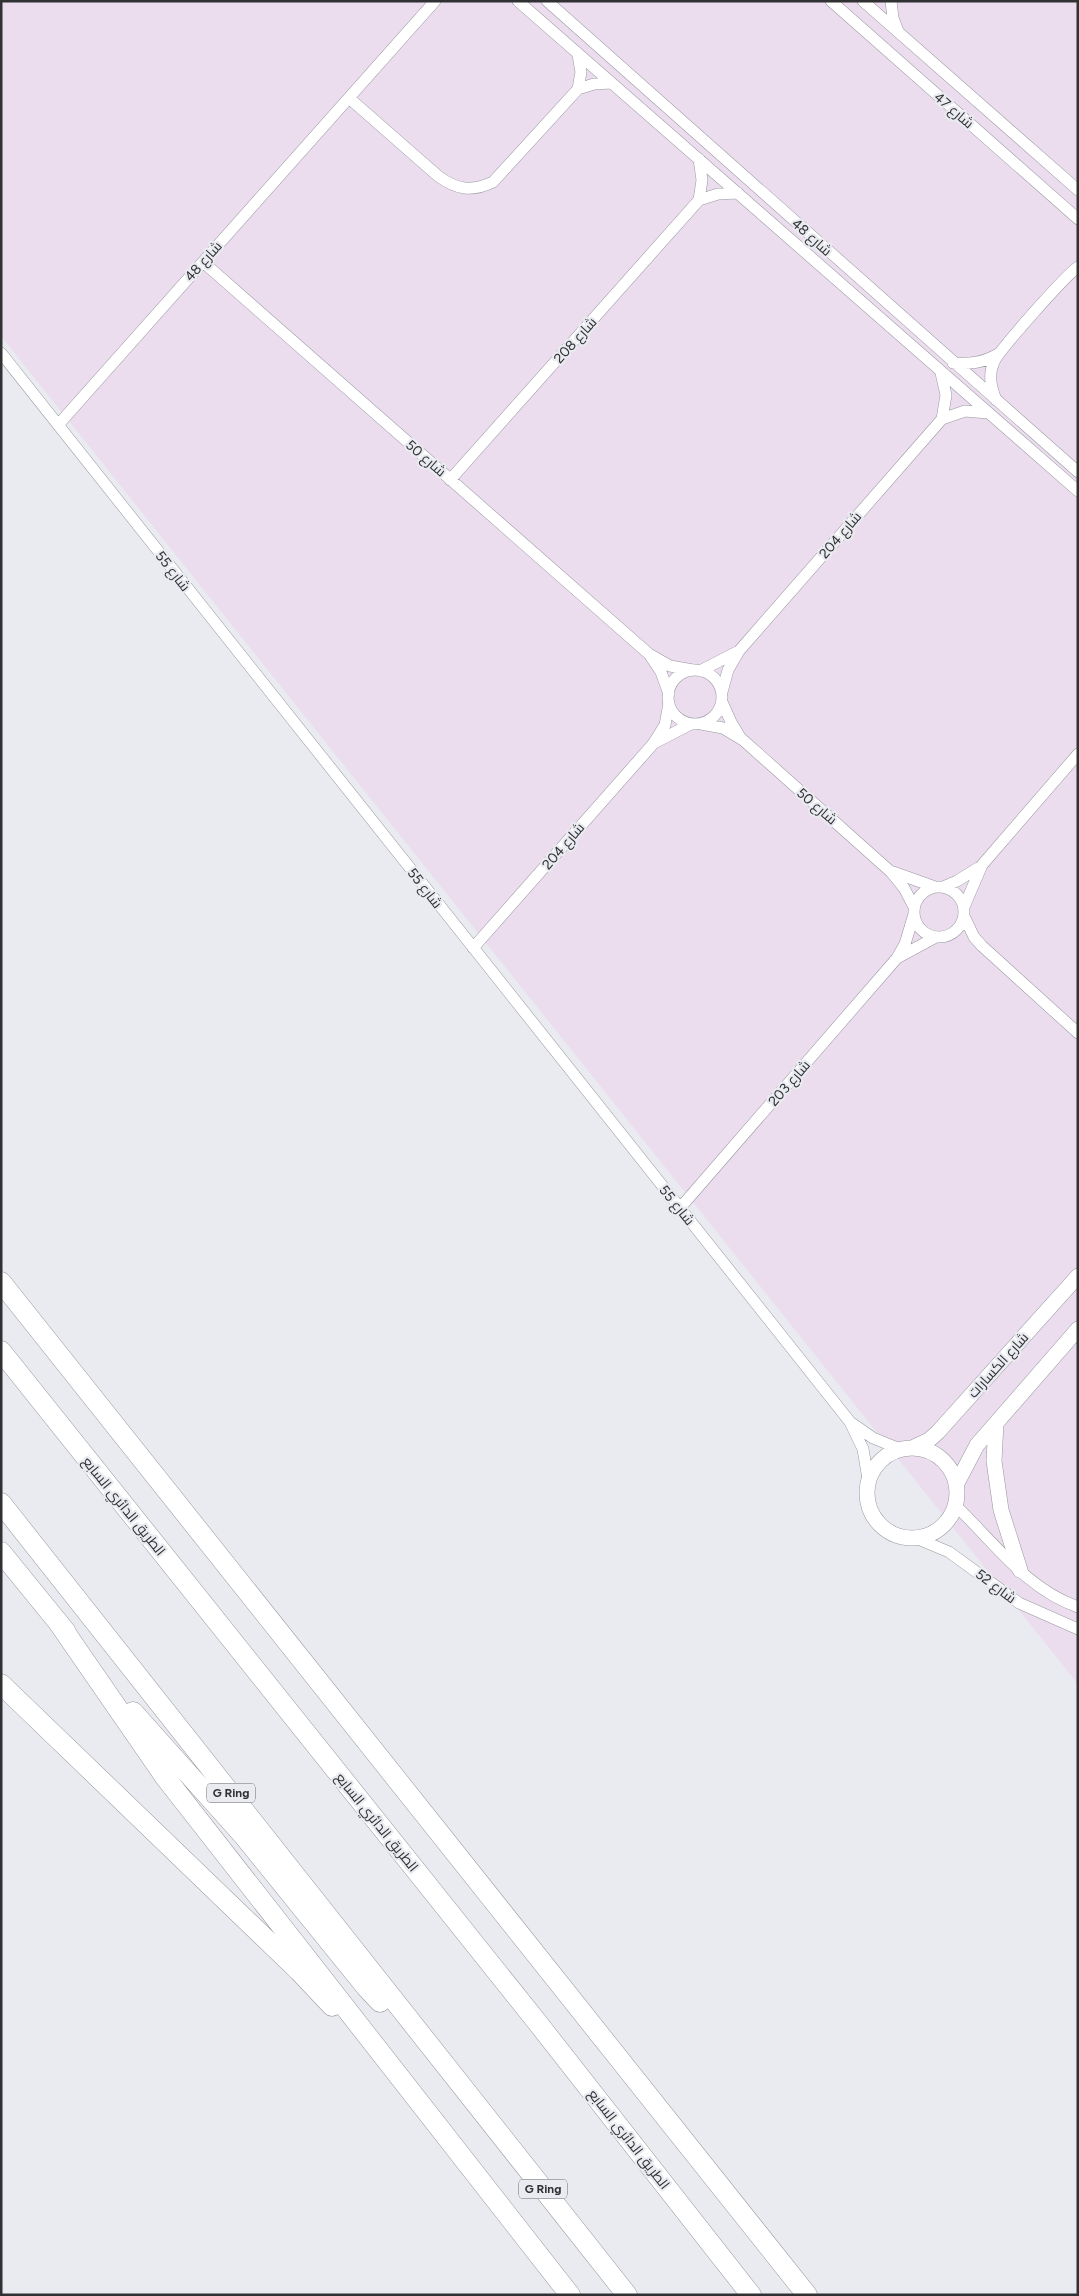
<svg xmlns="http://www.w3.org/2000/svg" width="1079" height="2296" viewBox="0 0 1079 2296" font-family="Figtree,Cairo,sans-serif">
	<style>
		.industrial { fill: #ebdcee }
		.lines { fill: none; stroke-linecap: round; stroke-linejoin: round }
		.street-casing { stroke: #97999f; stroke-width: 12 }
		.secondary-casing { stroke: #97999f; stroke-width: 16 }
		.highway-casing { stroke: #97999f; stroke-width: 21 }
		.street { stroke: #fff; stroke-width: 11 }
		.secondary { stroke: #fff; stroke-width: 15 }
		.highway { stroke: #fff; stroke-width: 20 }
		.labels { text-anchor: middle; stroke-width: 4.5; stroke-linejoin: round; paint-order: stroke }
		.shield { fill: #e9ebf1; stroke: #68696c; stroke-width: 1 }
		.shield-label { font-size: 12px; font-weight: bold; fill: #303133 }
		.street-label { font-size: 14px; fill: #303133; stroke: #e9ebf1 }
	</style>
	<rect width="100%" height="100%" fill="#e9ebf1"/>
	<path class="industrial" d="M1,1H1078V1684L1,336Z"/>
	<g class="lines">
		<defs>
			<path id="street" d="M518,1L1078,491
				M547,1L1078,472
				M831,1L1078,219
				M863,1L1078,190
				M891,1L893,18L898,31
				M578,89L581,72L578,55
				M349,98L438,176C457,190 472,192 493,182L578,89L594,84L611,83
				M699,200L702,180L699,159
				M203,262L649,654L670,666L693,670
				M1,353L850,1422L863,1449L868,1479
				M953,363C970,364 983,363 998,354
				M941,373L946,395L942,419
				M996,400C991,387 988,375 994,362C998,351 1067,274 1078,267
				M58,425L435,1
				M450,480L699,200L718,194L738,193
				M651,657L661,672L669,694
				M668 697a27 27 0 1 1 54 0a27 27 0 1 1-54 0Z
				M700,671L737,652
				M722,692L728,670L739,651L942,419L965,411L988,413
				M722,702L731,722L740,737
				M701,724L723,728L743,740L891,872L904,888L914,907
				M656,742L691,724
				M893,872L935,887
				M914 912a25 25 0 1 1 50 0a25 25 0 1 1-50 0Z
				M943,887L957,881L978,868
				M964,907L982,865L1078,754
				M964,916L974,937L982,946L1078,1033
				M473,948L653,744L665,725L669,703
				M899,957L936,937
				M680,1208L897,958L905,944L914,914
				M853,1424L873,1438L900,1449
				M955,1505C994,1542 1026,1589 1078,1607
				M918,1539L949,1552L1019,1603L1078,1629"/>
			<path id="secondary" d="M996,1423L994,1461L1001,1510L1020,1570
				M867 1493a45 45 0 1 1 90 0a45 45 0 1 1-90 0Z
				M912,1448L929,1440L938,1432L1078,1276
				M956,1485L977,1445L1078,1329"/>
			<path id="highway" d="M1,1282L807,2295
				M1,1351L537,2022L751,2295
				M1,1503L627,2295
				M1,1552L66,1632
				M58,1622L165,1777L570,2295
				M1,1684L299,1971L332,2006
				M133,1712L243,1835L366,1987L380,2002"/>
		</defs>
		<use href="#street" class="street-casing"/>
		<use href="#secondary" class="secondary-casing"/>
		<use href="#highway" class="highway-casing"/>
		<use href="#street" class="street"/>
		<use href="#secondary" class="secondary"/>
		<use href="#highway" class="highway"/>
	</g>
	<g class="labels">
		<g class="shield">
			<rect x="207" y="1783.5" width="48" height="19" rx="4"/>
			<rect x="519" y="2179.5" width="48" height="19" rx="4"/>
		</g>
		<g class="shield-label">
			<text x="231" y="1797">G Ring</text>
			<text x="543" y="2193">G Ring</text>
		</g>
		<g class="street-label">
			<text transform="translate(954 110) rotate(41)" y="5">شارع 47</text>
			<text transform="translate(812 237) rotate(42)" y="5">شارع 48</text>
			<text transform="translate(203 261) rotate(-48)" y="5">شارع 48</text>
			<text transform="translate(575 340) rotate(-48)" y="5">شارع 208</text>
			<text transform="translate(426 458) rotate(41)" y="5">شارع 50</text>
			<text transform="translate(840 535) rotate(-49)" y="5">شارع 204</text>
			<text transform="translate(173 571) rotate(52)" y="5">شارع 55</text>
			<text transform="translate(817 806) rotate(41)" y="5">شارع 50</text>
			<text transform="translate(563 846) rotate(-49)" y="5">شارع 204</text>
			<text transform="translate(425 888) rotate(52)" y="5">شارع 55</text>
			<text transform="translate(789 1083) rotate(-49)" y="5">شارع 203</text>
			<text transform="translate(677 1205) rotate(51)" y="5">شارع 55</text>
			<text transform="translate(998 1365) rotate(-48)" y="5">شارع الكسارات</text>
			<text transform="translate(124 1506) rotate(51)" y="5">الطريق الدائري السابع</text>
			<text transform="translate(996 1586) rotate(37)" y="5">شارع 52</text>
			<text transform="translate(377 1822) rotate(51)" y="5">الطريق الدائري السابع</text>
			<text transform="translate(629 2139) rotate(52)" y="5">الطريق الدائري السابع</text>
		</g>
	</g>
	<rect width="1079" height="2296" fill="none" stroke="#303133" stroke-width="5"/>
</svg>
